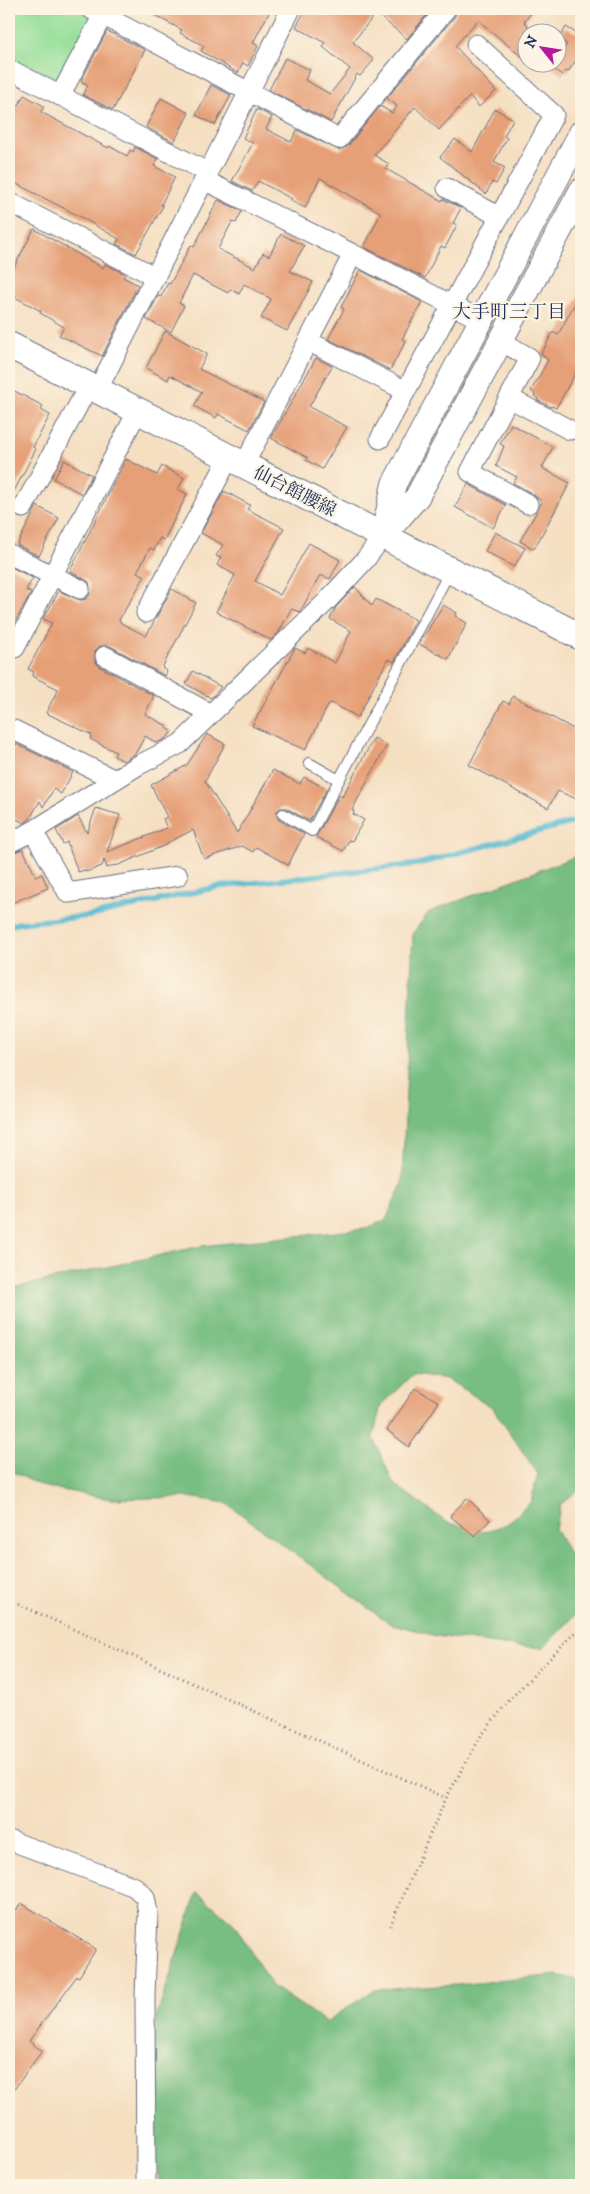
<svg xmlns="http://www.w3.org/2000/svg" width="590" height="2194" viewBox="0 0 590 2194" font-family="'IM FELL DW Pica','Noto Serif JP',serif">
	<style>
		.green { fill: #96df9a; stroke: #58877c }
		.forest { fill: #78be82; stroke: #4a7670; fill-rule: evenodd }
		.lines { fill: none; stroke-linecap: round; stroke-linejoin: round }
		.stream { stroke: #52b9d0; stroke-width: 5.5 }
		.building { fill: #e6a078 }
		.service-casing { stroke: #676d81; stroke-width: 12 }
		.minor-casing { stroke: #676d81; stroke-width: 21 }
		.tertiary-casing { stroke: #676d81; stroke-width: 26 }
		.secondary-casing { stroke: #676d81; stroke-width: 28 }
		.path { stroke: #676d81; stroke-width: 3; stroke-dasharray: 1 4; stroke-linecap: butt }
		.service { stroke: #fff; stroke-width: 10 }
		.minor { stroke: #fff; stroke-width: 19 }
		.tertiary { stroke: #fff; stroke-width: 24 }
		.secondary { stroke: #fff; stroke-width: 26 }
		.labels { text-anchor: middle; stroke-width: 4.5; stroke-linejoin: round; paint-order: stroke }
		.street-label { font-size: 18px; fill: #1b2f5e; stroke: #fcf5e5 }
		.neighbourhood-label { font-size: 19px; fill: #1b2f5e; stroke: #fcf5e5 }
	</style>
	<rect width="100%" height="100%" fill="#fcf5e5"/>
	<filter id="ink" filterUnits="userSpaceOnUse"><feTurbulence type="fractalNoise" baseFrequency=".02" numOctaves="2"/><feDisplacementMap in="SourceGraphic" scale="10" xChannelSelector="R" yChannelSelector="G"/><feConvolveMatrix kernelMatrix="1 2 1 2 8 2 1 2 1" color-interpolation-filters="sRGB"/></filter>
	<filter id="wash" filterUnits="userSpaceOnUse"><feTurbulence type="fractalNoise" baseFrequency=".0096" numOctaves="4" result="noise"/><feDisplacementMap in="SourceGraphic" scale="20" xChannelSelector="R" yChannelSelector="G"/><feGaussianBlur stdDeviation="1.12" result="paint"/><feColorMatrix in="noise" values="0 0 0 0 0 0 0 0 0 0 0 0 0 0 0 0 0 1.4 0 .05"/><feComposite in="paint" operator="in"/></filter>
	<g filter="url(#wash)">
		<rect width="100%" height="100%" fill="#f5dfc1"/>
		<path class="green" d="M9,9H76L90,16L92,24L62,80L53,84L9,60Z"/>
		<path class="forest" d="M577,856H581V1488L561,1504L555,1529L581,1574V1609L543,1648L504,1645L436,1636L389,1623L226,1503L189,1497L110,1499L41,1486L9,1470V1289L201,1246L364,1229L386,1220L402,1184L413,933L429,912ZM413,1374L447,1379L492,1407L538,1474L531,1502L507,1524L485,1532L446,1522L393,1483L373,1437L381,1405Z
			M197,1892L234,1924L272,1986L326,2022L374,1990L457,1985L557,1975L581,1981V2185H160L146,2098L157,2016Z"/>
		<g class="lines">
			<path class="stream" d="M9,926L19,923L90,916L217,887L418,864L581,820"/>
		</g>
		<g id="blocks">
			<path class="building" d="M143,9H271L253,43L258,46L248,66L243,63L238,73L201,51L204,46L180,33L182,30Z
				M306,9H426L429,12L407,39L376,13L353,42L374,60L360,76L357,74L331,122L269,90L285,58L310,70L305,80L330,94L350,69L323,47L325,43L296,27Z
				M457,9H534L524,22L528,25V62L478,20L455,46L496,91L479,107L470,96L439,130L415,107L374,155L389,164L386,169L442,201L443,199L461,208L453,223L457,225L445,248L441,246L425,278L364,247L381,213L320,178L305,208L291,201L292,199L258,181L252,191L232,181L253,143L243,138L257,109L272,117L266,129L291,142L297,130L339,150L348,146L380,106L392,113L397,106L387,98L455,16Z
				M581,25V53L568,72L566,71L562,75L551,67L554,62H558V57L567,44L559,39L566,27L576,33Z
				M107,31L145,50L113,110L83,95L88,85L81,81Z
				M211,85L231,95L215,125L196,115Z
				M24,95L44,106L41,112L108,148L109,146L127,156L130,150L133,152L135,147L158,159L154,166L175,177L161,205L163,206L136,254L116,244L119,239L79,216L9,180V123Z
				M161,98L189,113L174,142L146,127Z
				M495,109L513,119L504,136L507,138L494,162L505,168L496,184L492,182L486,194L440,157L455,139L472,152Z
				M218,200L242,211L236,223L232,222L218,249L255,268L263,253L269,256L281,234L304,246L290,271L313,282L287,331L261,318L271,299L244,284L239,294L230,289L228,293L193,275L179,303L184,306L171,332L146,319L158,296L161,297L168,283L170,284L191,245L194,247Z
				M34,229L103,268L105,264L125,274L123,277L138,285L102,356L59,335L64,327L40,313L41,311L9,294V277Z
				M360,270L422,302L402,339L406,341L390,370L328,339L344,309L341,307Z
				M581,292V374L576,372L556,408L552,406L551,407L537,400L538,398L534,396L535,394L531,391L548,360L541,354L553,332L558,335Z
				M165,331L207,354L199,369L264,402L249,430L218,414L216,418L194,406L202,392L170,375L168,380L146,368Z
				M316,358L332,366L309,407L347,427L322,469L306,460L308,458L271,438Z
				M9,388L43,406L41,410L50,415L33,447L36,449L9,501Z
				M511,424L553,447L542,468L570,483L534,549L520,541L542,502L533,494L513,483L517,477L496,466L504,446L500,444Z
				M126,459L157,475L162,466L184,478L178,489L187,494L164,540L160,538L154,550L150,548L137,572L145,576L119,620L121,623L146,636L172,589L196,603L162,668L167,671L165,676L110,646H100L95,651V661L99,666L154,696L145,714L167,726L166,728L172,731L168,737L157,743L145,736L135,754L124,761L114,756L116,752L90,739L92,735L46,713L58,689L32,676L34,672L28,669L52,623L43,619L59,591L80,600L86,599L90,594L89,582L70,571Z
				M64,460L92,475L82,494L54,479Z
				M468,484L506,505L493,528L455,507Z
				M224,491L250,505L247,509L284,528L255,581L280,595L309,543L340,560L330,579L320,575L300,612L291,609L279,632L271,640L216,612L235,575L217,565L221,558L216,556L223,545L201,533Z
				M37,506L59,518L39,556L17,545Z
				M495,532L525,548L514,567L485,551Z
				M9,566L33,578L26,590L31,593L9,633Z
				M355,587L372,606L376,599L416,620L394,662L388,659L358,717L331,703L329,704L305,750L252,726L295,648L305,653L308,648L335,663L351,631L330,619L336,607Z
				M443,605L457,613L455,616L467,623L448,659L419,644Z
				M193,671L221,687L211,698L186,684Z
				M513,696L581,733V801L558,791L548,808L469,765L503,701L509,704Z
				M207,734L225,744L205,781L237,833L273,770L300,784L304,777L327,789L309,821L286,808H280L277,811V817L279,820L304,834L288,865L256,847L253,852L242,846L204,859L193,830L167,843L168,844L116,866L115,865L107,868L104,860L102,866L86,872L85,870L78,872L67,842L63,844L56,830L78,816L87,833L96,808L120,815L107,852L167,828L163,819L167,817L151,785L187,765Z
				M374,738L387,745L352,810L354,811L353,814L364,820L352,841L349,840L343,851L316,837L339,795L342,797Z
				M16,744L73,772L61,794L54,789L43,807L40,801L29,820L24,823L9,815V757Z
				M23,849L36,877L42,874L48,888L9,904V854Z
				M415,1388L439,1402L409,1447L387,1430Z
				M467,1498L490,1520L475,1536L450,1516Z
				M21,1903L96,1949L79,1977L77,1976L29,2041L42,2051L9,2096V1922Z"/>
		</g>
	</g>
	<g filter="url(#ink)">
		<use href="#blocks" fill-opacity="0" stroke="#676d81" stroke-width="1"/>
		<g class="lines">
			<defs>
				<path id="service" d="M309,763L339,780
					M283,814L312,831L450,571"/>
				<path id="minor" d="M91,9L339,139L446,9
					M9,69L209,173
					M60,96L103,15
					M204,180L353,254L244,465
					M447,188L498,216
					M9,202L156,277
					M353,254L481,320
					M308,341L398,387
					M501,341L530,358L470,472L528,504
					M97,391L291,9
					M509,398L570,430
					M380,439L554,115L476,44
					M23,508L88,387
					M9,554L80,589
					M146,613L229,458
					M15,648L137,412
					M105,656L211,714
					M14,730L115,780
					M33,831L68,893L178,876
					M9,843L33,831L137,766L180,744L326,602L365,560L383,536
					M9,1840L135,1887L145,1897L148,1913L145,1996L146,2185"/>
				<path id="tertiary" d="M385,534L417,497L581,191
					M383,536L394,484L581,133"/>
				<path id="secondary" d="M9,345L581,637"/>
			</defs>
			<use href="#service" class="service-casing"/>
			<use href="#minor" class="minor-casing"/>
			<use href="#tertiary" class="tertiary-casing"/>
			<use href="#secondary" class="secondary-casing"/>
			<path class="path" d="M9,1600L446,1798
				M390,1926L446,1798L481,1736L510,1699L581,1627"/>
			<use href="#service" class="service"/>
			<use href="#minor" class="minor"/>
			<use href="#tertiary" class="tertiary"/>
			<use href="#secondary" class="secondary"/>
		</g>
	</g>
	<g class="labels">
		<g class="street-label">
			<text transform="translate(295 491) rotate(27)" y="6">仙台館腰線</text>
		</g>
		<g class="neighbourhood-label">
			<text x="509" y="318">大手町三丁目</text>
		</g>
	</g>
	<rect width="590" height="2194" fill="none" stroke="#fcf5e5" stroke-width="30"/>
	<g transform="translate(542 48) rotate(300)"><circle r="24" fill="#fcf5e5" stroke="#a2a6af"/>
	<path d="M0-4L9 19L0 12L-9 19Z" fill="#b5179e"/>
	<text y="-8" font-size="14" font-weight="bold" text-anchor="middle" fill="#1b2f5e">N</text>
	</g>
</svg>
